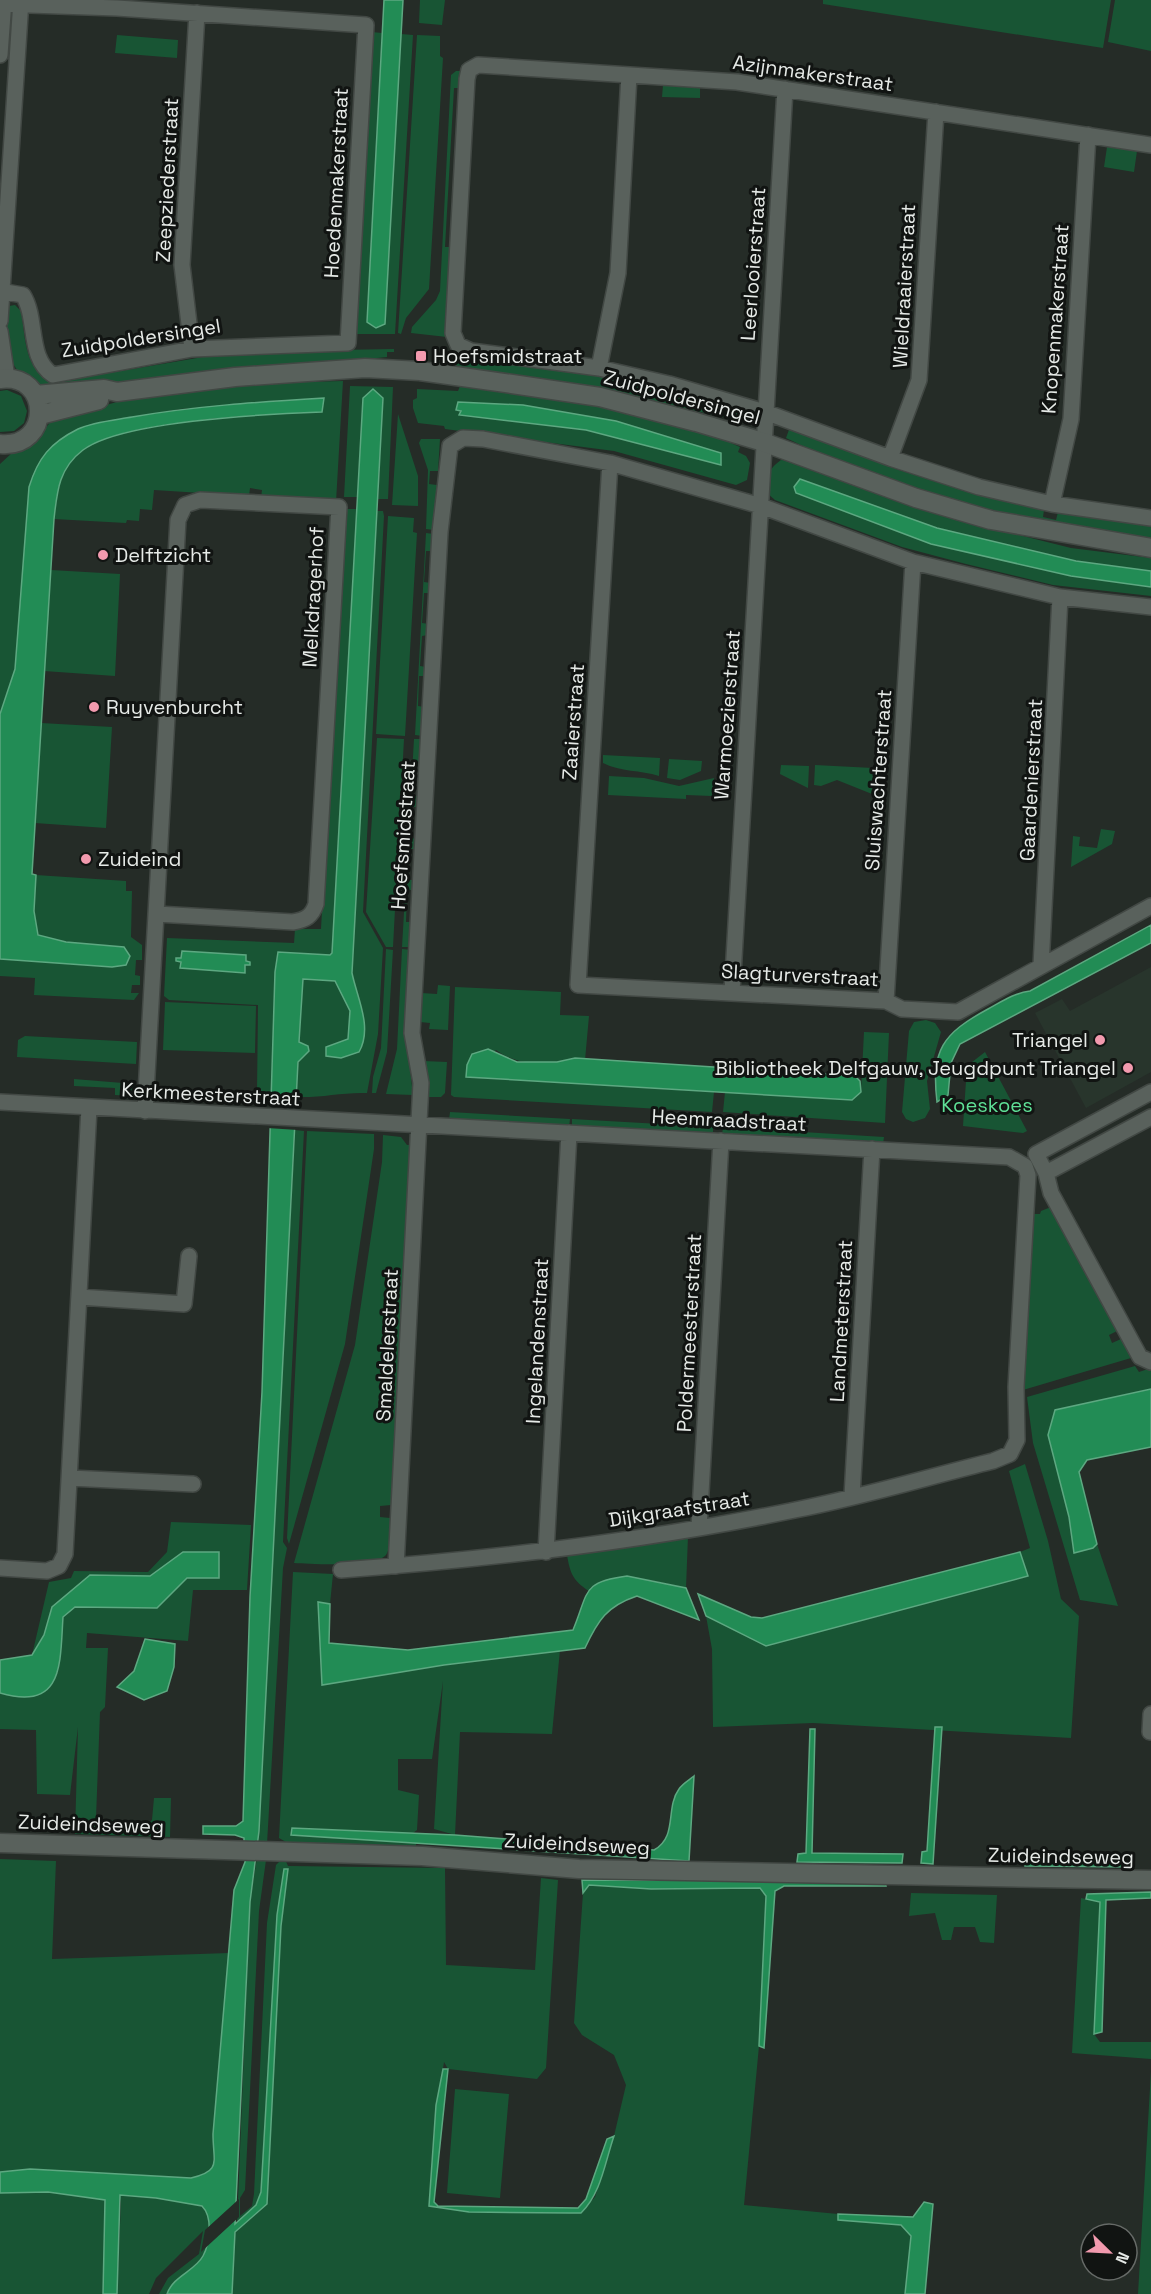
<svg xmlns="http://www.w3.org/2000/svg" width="1151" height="2294" viewBox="0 0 1151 2294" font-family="'Space Grotesk',sans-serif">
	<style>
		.built { fill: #28352c }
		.green { fill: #185534 }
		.water { fill: #228c55; stroke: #5da881; stroke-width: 1.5 }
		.pier { fill: #252c27 }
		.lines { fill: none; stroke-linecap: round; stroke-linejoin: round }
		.minor-casing { stroke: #424844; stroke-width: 18 }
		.tertiary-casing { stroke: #424844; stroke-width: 21 }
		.minor { stroke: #59615c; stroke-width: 15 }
		.tertiary { stroke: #59615c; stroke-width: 18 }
		.poi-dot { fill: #f29aae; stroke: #111412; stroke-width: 2 }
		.labels { text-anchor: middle; stroke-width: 6; stroke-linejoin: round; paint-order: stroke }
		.street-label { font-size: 20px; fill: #e6eae7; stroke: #111412 }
		.poi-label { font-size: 20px; fill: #e6eae7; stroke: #111412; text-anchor: start }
		.park-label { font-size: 20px; fill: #5fe197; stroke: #111412 }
	</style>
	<rect width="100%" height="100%" fill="#252c27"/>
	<path class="built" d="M1151,967V1072L1086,1108L1035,1013L1062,999L1070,1011Z"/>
	<path class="green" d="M420,0H445L442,25L419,23Z
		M823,0H1111L1103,48L823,4Z
		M1115,0H1151V51L1108,42Z
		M372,32L382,33L367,321L376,328L385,323L401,34L413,35L395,334H355Z
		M117,35L178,40L177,58L115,53Z
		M417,35L440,36V56L443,58L429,289L406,318L401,334L398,333Z
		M456,71H462L461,88H454L445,247H452L447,337L411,333L412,327L436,300L440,291L451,75Z
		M663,85L700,87V98L662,97Z
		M1107,147L1137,151L1134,172L1104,167Z
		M15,305L21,311C26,340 24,373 56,382L203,357L281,351L394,349V352H387V357L125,384L44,387L17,370L12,362L4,331L5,312L9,306Z
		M453,354L599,374L743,412L740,421L623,394L464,368L454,365Z
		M343,381L336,502L261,498L262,490L250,488L249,496L154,490L152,510L140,509L139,521L127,520L126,523L54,519C56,491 59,468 83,450C122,420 270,414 322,412L323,398L180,409L80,428L29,487L15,669L0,714V464L13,452L36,440L52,420L124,400L193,390L268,383Z
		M350,386L393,387L388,499H378L383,398L363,399L358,497H344Z
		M460,386C554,398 654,406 740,447L738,452L746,456L750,463L747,480L736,485L614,451L445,429L444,426L418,423L413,408V400L417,398V389L458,391Z
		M7,390L21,396L27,411L24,423L14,431L0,432V391Z
		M398,414L418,476V506L392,505Z
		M790,427L893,468L950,486L1044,510L1043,517L1056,520L1058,512L1151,526V541C1026,522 899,494 786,438Z
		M421,439H440L438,471H430L429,484L437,485L434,530L426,529L428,470L419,443Z
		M781,460L792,461L939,515L1071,548L1151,558V596L1053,585L966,564L902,547L775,500L767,493C766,477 768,469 781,460Z
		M344,509H357L332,953L330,955L278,952L271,1094L257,1093L258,1005L169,1000L164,996L167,938L294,943L295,929H321Z
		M377,511H383L384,516L363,912L383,948L378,1034L367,1093C342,1092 322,1098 296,1097L298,970L352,967Z
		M388,516L414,518L413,532L417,533L405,736L376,734Z
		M426,533L434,534L433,551H426L424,582L431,583V593H424L422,623L429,624L428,635L422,636L420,666L426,667V676H419L418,706L424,707L423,736L415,735Z
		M51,570L120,574L115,676L44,671Z
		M41,723L112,727L106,828L35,823Z
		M377,738L404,739L393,947H386L366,912Z
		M414,739H422L421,765H414L413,796H419V807H412L410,838L417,839L416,849H410L408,880H415L414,890H407L406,922H412L411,947H402Z
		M603,755L660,758L659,776C640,770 621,772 603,763Z
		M669,759L702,761L701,771L680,780L667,778Z
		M781,765L809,766L808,788L780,774Z
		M815,765L873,768L872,794L837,780L821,786L814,785Z
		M609,776L644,778L679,786L714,778L712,796L686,795V799L608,795Z
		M1101,829L1115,831L1112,844L1071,867L1073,836L1080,837L1079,846L1097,848Z
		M36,875L126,881V891H132L131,937L142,945V960H136L135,975L140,976V985H132L131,993H139L134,1000L34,995L35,978L0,976V959L112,967L126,965L124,948L66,942L38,935L34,911Z
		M386,949L393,950L387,1052L376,1093H372L373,1077L381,1048Z
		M402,949L411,950L406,1035L413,1095L386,1094L397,1049Z
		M438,985L450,986L448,1030L429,1029L430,1023L420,1022L421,993L437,994Z
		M455,987L561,992L560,1015L589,1016L585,1060C574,1058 568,1061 557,1062C536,1065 513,1063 496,1050L467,1077L714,1092L712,1112L454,1097L451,1095Z
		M165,1002L256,1006L255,1053L163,1050Z
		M926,1020L935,1023L941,1032L927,1081L930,1109L925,1118L913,1122L906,1119L902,1112L909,1031L914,1022Z
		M864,1032L889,1033L885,1123L723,1112L725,1092L852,1100L861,1091Z
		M25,1036L137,1042L136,1064L17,1057L18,1040Z
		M985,1052L1027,1131L1023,1133L963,1126L967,1066Z
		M423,1061L447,1062L445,1093L441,1097H427Z
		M74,1079L135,1084L134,1091L130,1096L115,1095V1088L74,1086Z
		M450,1112L570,1119L569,1127L449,1120Z
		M572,1119L713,1127V1134L572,1127Z
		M723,1127L884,1137L883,1144L722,1135Z
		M295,1130L304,1131L283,1542L287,1548L283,1568L267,1844H258Z
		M307,1131L374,1134V1149L345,1344L289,1544L287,1538Z
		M383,1135L401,1137L407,1145H411L391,1505L380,1506V1517L390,1518C390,1528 392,1546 386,1555C375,1568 311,1564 294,1563L355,1345L382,1162Z
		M1051,1207L1117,1331L1109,1335L1112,1343L1121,1339L1131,1358L1023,1390L1033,1214H1040L1041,1211Z
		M1135,1366L1139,1372L1151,1368V1389L1055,1410L1074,1553L1093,1548L1097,1544L1118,1606L1080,1600L1033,1443L1027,1397Z
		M1025,1464L1048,1541L1061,1599L1079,1616L1071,1738L813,1723L713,1727L712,1649L706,1616L766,1646L1028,1576L1020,1552L1030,1548L1009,1471Z
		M171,1522L251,1525L247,1590H193L188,1641L87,1633L86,1648H108L105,1707L100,1712L96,1818L99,1822L118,1820L148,1824L152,1820L154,1798H171L170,1837L75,1834L78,1727L70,1795L37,1794L36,1730L0,1729V1660L32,1655L49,1582L71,1578L74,1571L148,1572L167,1552Z
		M688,1536L686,1588L650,1580L591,1587L589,1591C573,1581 570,1573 567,1555Z
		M293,1572L333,1574L330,1604L318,1603L323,1685L444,1665L560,1650L552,1734L460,1732L455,1835L434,1829L443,1681L432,1759H398V1790L419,1795L417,1830L413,1833L292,1828V1835L416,1842V1848L293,1846L279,1838Z
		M284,1857L288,1866L445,1868L446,1965L535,1970L541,1878L558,1880L546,2068L537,2079L448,2069L444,2062L434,2128L429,2206L469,2212L580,2213L595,2197L614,2136L626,2085L614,2055L582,2035L574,2023L583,1893L589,1885L651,1889L759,1888L766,1896L759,2046L744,2205L838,2214V2220L901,2225L911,2236L905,2294H232L235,2232L262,2209L281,1926L288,1870L277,1915L261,2192L256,2205L237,2225L250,1901L257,1858L266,1860L259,1911L245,2190L240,2198V2216L252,2206L254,2194L267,1923L276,1865Z
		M0,1859L56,1861L52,1959L229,1953L213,2169L209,2174L191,2178L30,2169L0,2172Z
		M911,1893L997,1895L994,1943L980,1942L975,1927H954L951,1940H942L935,1913L909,1916Z
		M1081,1898L1100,1902L1094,2034L1100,2042H1151V2059L1072,2053Z
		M1151,2071V2294H1138Z
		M455,2089L509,2094L500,2198L447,2193Z
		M48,2192L105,2200L103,2294H0V2193Z
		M119,2195L156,2198L203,2206C213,2217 210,2243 203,2256C195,2271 173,2276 167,2294H159L168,2278L199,2254L203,2231L156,2278L149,2294H117L121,2202Z"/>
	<path class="water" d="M384,0H403L385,324L376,328L367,322Z
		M373,389L383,398L352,973C357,998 373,1027 359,1052L341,1058L326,1056V1047L348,1039L350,1011L335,981L303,979L299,1042L308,1046L309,1051L298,1062L259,1831L250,1902L235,2224L256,2205L261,2192L277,1915L284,1869H288L281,1926L267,2204L235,2232L232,2294H167C173,2276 195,2271 203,2256C210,2243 213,2217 202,2206L156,2198L120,2195L117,2294H103L105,2200L48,2192L0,2193V2172L30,2169L191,2178C222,2171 213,2162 213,2134L234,1890L245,1862L247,1844L244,1843V1838L235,1835L203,1834V1826H236L243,1821L250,1597L262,1392L275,972L278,952L330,955L332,953L363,398Z
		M324,398L322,412C270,414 123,420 83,450C59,468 57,491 54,519L32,874L36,875L34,911L38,935L66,942L124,947L130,956L126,965L112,967L0,959V714L15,669L29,487C38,458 50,443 78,429C93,422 115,420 132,417C195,406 259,402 324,398Z
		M458,402L523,405L616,421L721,453V465L586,430L459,415L461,411L456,410Z
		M800,479L937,528L1076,561L1151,571V587L1071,576L931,544L796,493L794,487Z
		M1151,925V943L960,1044L951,1063L948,1095L937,1102C931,1050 942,1034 988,1009C1001,1002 1014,993 1030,991Z
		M182,951L246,955V961L250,962V965H245V973L180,968L181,962L176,961V958H181Z
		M488,1049L517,1062H557L575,1058L855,1076L860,1081L861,1092L852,1100L466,1077L467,1065L472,1054Z
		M1151,1389V1447L1087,1460L1079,1472L1097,1544L1093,1548L1074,1553L1069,1517L1048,1435L1055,1410Z
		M183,1552H219V1578H187L157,1608L75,1607L63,1617C60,1663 64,1712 0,1693V1660L32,1655L44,1635L52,1607L90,1575L150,1576Z
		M1020,1552L1028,1576L766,1646L706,1616L698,1594L751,1617L762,1618Z
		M627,1576L686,1588L699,1620L637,1596C607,1606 598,1620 585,1648L444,1665L322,1685L318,1602L330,1604L329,1643L408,1650L573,1630C589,1592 581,1582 627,1576Z
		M145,1639L175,1644L174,1667L167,1691L144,1700L117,1687L134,1671Z
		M935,1727H942L933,1864L921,1863L922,1852L927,1851Z
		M810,1729H815L812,1853L903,1854L902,1863L797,1862L798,1854L806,1853Z
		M694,1776L689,1861L291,1835L292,1828L455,1835L654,1850C678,1837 665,1808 679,1789C682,1784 689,1780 694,1776Z
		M1025,1859L1134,1862V1867L1025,1866Z
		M582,1880L885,1881L886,1886H784L775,1891L764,2048L759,2046L766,1896L760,1888L651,1889L589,1885L583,1893Z
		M1151,1892V1898L1106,1900L1102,2032L1094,2034L1100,1902L1086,1899L1087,1894Z
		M443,2069H448L434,2202L438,2206L578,2208L586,2199L607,2139L614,2136C605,2162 601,2194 581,2213H570L469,2212L429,2206L436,2105Z
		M924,2202L933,2204L925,2294H905L911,2236L901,2225L838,2220V2214L913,2217Z"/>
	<path class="pier" d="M268,1096L299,1097L298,1130L267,1128Z
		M239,2199V2217L201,2252L205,2230Z"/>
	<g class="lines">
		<defs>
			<path id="minor" d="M0,4L117,8L366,25L348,343L192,349L53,375C27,358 38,319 23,295L0,291
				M0,55L4,0
				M1151,145L737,82L478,65L469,70L467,79L453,333L458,345L471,351L599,368L669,384L765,412L890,458L979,487L1052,504L1151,518
				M0,321L21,0
				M0,331L7,378
				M192,349L182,265L197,13
				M599,368L618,273L629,75
				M890,458L919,380L936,112
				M610,463L578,985L886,1001L902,1009L958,1012L1151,906
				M1052,504L1071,419L1088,135
				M1041,966L1060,597
				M732,992L785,89
				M886,1001L913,562
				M1151,1092L1036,1154L1046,1173L1051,1193L1140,1357L1151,1362
				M0,1102L1009,1157L1025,1166L1028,1175L1016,1387L1017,1440L1010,1454L993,1461C928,1477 862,1497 795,1510C645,1541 494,1559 341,1570
				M145,1111L178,520L185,505L200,500L339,507L316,904C312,916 306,920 293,922L157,914
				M1046,1173L1151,1117
				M79,1297L184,1304L189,1256
				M70,1478L193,1484
				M852,1496L872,1149
				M699,1528L721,1141
				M546,1552L569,1133
				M396,1566L421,1083L412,1033L440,532L450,446L463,438L483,439L610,463L761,506L913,562L1060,597L1151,607
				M0,1568L47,1571L59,1566L65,1554L89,1108
				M1150,1732L1151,1714"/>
			<path id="tertiary" d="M0,379C51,372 53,449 0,444
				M35,395L104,389L117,392L235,377L365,368L420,371L512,384L600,397L696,422L763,442L916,498L991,520L1151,548
				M40,415L99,400
				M0,1843L422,1856L579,1869L1151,1880"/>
		</defs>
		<use href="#minor" class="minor-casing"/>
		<use href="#tertiary" class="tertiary-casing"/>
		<use href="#minor" class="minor"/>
		<use href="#tertiary" class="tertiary"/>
	</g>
	<g class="poi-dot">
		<rect x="415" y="350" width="12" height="12" rx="3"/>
		<circle cx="103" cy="555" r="6"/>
		<circle cx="94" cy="707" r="6"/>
		<circle cx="86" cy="859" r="6"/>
		<circle cx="1100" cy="1040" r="6"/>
		<circle cx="1128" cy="1068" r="6"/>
	</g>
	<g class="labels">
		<g class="street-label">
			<text transform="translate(813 73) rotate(8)" y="7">Azijnmakerstraat</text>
			<text transform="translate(167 180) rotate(-87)" y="7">Zeepziederstraat</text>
			<text transform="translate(336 183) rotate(-87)" y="7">Hoedenmakerstraat</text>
			<text transform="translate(753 264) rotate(-86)" y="7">Leerlooierstraat</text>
			<text transform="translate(904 286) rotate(-87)" y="7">Wieldraaierstraat</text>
			<text transform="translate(1055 319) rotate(-86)" y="7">Knopenmakerstraat</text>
			<text transform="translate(141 338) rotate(-9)" y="7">Zuidpoldersingel</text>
			<text transform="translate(682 397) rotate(15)" y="7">Zuidpoldersingel</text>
			<text transform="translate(313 597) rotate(-87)" y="7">Melkdragerhof</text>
			<text transform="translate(727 715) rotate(-86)" y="7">Warmoezierstraat</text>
			<text transform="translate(573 722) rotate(-86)" y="7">Zaaierstraat</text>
			<text transform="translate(878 780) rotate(-86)" y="7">Sluiswachterstraat</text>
			<text transform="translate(1031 780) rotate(-87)" y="7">Gaardenierstraat</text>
			<text transform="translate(403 835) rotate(-86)" y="7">Hoefsmidstraat</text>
			<text transform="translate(800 975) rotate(3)" y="7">Slagturverstraat</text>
			<text transform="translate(211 1094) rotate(3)" y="7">Kerkmeesterstraat</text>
			<text transform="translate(729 1120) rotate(3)" y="7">Heemraadstraat</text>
			<text transform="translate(841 1321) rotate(-87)" y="7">Landmeterstraat</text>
			<text transform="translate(689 1333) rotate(-87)" y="7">Poldermeesterstraat</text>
			<text transform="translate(537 1341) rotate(-87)" y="7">Ingelandenstraat</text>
			<text transform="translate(387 1345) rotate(-87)" y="7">Smaldelerstraat</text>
			<text transform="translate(679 1509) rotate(-9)" y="7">Dijkgraafstraat</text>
			<text transform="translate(91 1824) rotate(2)" y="7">Zuideindseweg</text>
			<text transform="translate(577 1844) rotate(3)" y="7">Zuideindseweg</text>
			<text transform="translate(1061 1856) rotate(1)" y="7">Zuideindseweg</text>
		</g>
		<g class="poi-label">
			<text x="433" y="363">Hoefsmidstraat</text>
			<text x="115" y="562">Delftzicht</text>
			<text x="106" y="714">Ruyvenburcht</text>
			<text x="98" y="866">Zuideind</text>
			<text x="1088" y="1047" text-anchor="end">Triangel</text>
			<text x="1116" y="1075" text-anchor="end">Bibliotheek Delfgauw, Jeugdpunt Triangel</text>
		</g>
		<g class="park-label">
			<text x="987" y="1112">Koeskoes</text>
		</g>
	</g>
	<g transform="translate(1109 2252) rotate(114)"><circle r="28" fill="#111412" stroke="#666a67" stroke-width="1.5"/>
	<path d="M0-4.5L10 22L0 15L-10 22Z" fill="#f29aae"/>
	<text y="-9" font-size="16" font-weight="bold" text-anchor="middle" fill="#e6eae7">N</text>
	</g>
</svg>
